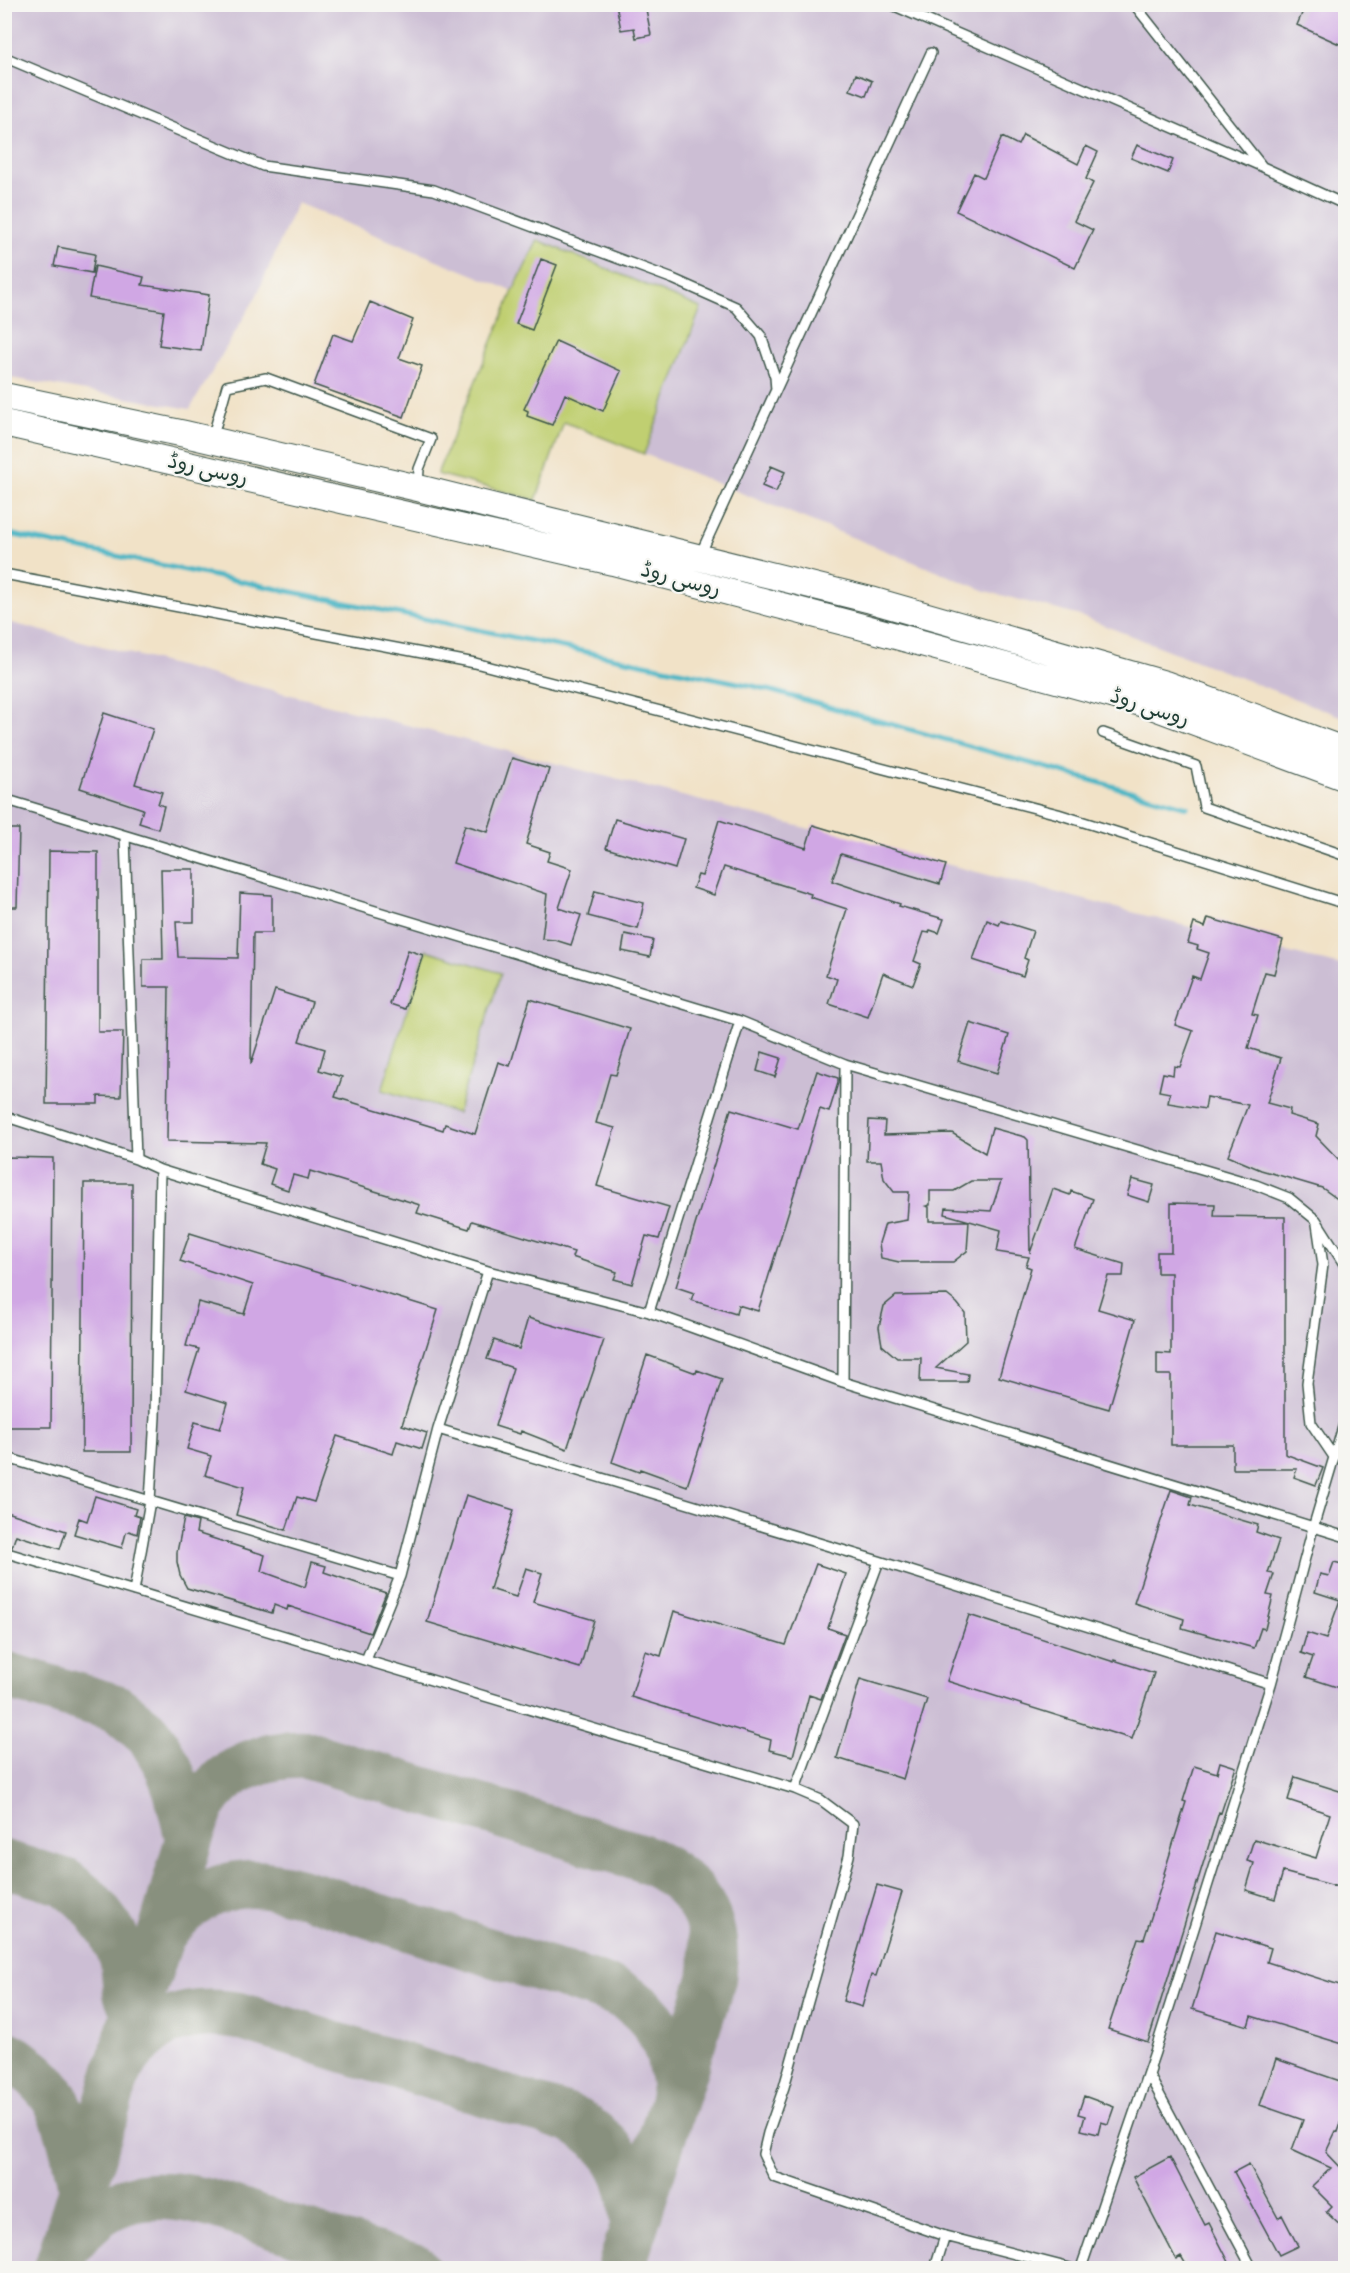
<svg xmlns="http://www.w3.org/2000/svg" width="1350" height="2273" viewBox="0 0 1350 2273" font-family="Dekko,'Playpen Sans Arabic',sans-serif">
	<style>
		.industrial { fill: #ccbed4 }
		.green { fill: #c0cf71; stroke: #708652; stroke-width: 1.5 }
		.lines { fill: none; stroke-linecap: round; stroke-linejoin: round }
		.stream { stroke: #48b5c5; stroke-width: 5 }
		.taxiway { stroke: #88907e; stroke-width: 48 }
		.building { fill: #d0a7e4 }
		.service-casing { stroke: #3e564a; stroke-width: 12 }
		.secondary-casing { stroke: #3e564a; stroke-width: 28 }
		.service { stroke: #fff; stroke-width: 9 }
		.secondary { stroke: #fff; stroke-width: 26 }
		.labels { text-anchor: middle; stroke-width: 4.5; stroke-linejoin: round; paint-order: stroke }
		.street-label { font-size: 21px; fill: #1f3d34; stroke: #f6f6f2 }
	</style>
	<rect width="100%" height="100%" fill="#f6f6f2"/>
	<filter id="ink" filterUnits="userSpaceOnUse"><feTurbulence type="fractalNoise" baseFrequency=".0167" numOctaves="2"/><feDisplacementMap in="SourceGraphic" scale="12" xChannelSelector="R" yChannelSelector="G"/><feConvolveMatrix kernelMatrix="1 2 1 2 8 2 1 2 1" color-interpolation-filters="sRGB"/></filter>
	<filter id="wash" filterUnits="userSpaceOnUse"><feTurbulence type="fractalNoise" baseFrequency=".008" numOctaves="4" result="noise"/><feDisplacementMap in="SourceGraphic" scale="24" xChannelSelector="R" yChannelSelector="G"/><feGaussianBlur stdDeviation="1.35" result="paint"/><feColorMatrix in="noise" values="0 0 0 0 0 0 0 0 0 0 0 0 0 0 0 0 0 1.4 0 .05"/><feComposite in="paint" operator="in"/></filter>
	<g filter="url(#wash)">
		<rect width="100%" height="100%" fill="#f1e2c7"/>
		<path class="industrial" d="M5,5H1345V718L1077,615L986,591L644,454L701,308L538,240L513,291L297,203L256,297L190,409L5,377Z
			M4,621L1345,967V2268H5Z"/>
		<path class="green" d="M538,240L701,308L644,454L564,422L536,500L437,474L513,291Z
			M426,950L501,973L457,1113L382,1090Z"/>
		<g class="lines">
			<path class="stream" d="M4,533L758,687L1187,807"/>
			<path class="taxiway" d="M4,1675L116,1708L149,1734L168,1766L177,1790L189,1839L161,1935L135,2013L58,2268
				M189,1839C193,1827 197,1815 203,1804C225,1767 267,1753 307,1755L643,1858C697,1881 721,1921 712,1979L621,2268
				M4,1864L65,1882L90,1902L113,1933L124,1961L127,1993L135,2013
				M161,1935C184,1906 210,1886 248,1884C283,1882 345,1907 380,1918C428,1933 476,1948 524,1963C554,1972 585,1981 615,1992C626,1997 637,2004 645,2012C668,2035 673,2064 675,2095
				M4,2054C12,2056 18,2061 24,2066C67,2095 71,2140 82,2187
				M120,2066C153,2020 183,2007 239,2016L571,2119C616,2144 633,2172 634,2223
				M64,2250C83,2226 102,2206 132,2199C181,2187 234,2212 280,2226C325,2240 371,2254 416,2268"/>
		</g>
		<g id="blocks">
			<path class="building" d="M616,4H645L651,35L636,38L634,28L621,30Z
				M1306,4H1346V47L1297,25Z
				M856,74L872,81L866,96L850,90Z
				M1023,135L1078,164L1086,146L1098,152L1086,179L1093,183L1074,221L1093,230L1075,268L956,211L974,173L984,178L1002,137L1018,145Z
				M1137,145L1173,160L1168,173L1131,158Z
				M58,247L95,254L92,273L54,266Z
				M541,259L557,265L532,330L516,324Z
				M95,266L144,277L142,285L209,295L201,351L159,345L164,311L89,298Z
				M370,302L413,320L399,358L422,366L404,417L314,385L333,334L353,341Z
				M556,341L621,371L603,411L565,394L552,425L527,416L528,411L524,409Z
				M771,466L785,472L776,492L762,486Z
				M104,713L153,729L135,784L162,792L158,804L164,806L158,829L139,823L143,809L80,788Z
				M512,758L549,769L526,844L550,852L547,861L572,869L559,908L581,915L571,945L555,940L542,939L547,894L453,863L465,825L488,832Z
				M615,819L684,839L675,869L606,848Z
				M719,820L806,848L813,825L946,865L940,884L841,854L832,881L900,904L899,906L944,919L939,933L930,930L929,933L924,932L914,961L921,964L913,985L883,973L868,1017L829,1004L837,979L826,975L847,909L810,897L811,894L724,867L714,895L693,888L698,875L702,876Z
				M4,829H19L17,907H4Z
				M49,851L98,852V1032H123L121,1097L98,1096V1104H46Z
				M161,869H194V922H176L178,957L238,958L240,893L272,895V933H253L251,1064L275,990L312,1002L299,1041L325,1049L319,1070L342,1077L335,1097L443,1130L445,1124L475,1134L498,1062L510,1066L530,999L630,1029L616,1075L610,1074L596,1123L615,1128L597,1186L669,1207L659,1239L646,1236L632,1284L614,1279L617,1272L572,1257L574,1252L472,1221L469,1229L417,1213L420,1205L310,1171L308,1179L293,1175L288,1190L270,1184L275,1169L260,1164L266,1143L167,1141L169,987H143V959H163Z
				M595,891L644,903L638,929L588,916Z
				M1208,918L1283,940L1274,974L1265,972L1252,1014L1258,1015L1248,1048L1281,1058L1267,1103L1290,1109L1289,1115L1319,1124L1316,1136L1346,1167V1205L1322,1188L1261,1170L1228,1156L1248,1105L1207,1097L1205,1109L1168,1103L1170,1093L1159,1091L1163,1073L1173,1075L1174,1066L1180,1067L1193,1031L1175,1025L1192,976L1200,979L1209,953L1197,949L1198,946L1188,943L1194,923L1205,927Z
				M987,920L999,925L1001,921L1033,931L1024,958L1028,960L1023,976L973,960Z
				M625,934L653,940L650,957L622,951Z
				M408,950L423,955L405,1009L390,1004Z
				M970,1023L1009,1035L997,1073L958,1061Z
				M762,1052L781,1058L775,1077L757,1071Z
				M817,1071L838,1078V1083L829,1112L820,1109L758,1311L738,1305L736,1314L691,1300L694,1293L676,1287L731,1109L798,1129Z
				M869,1120L885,1121L884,1135L952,1133L985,1153L992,1128L1025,1137L1028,1140L1030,1253L1053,1189L1070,1195L1071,1191L1093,1199L1075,1249L1124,1264L1123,1276H1108L1098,1309L1135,1320L1109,1409L999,1377L1031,1268L1026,1266L1029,1257L997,1252L1001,1230L945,1214L946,1208L991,1211L1001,1181H971L954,1191H930V1205L926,1206L929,1207V1221H969L967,1251L953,1262H899L881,1258L879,1243L885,1224L907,1220L909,1192H894L884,1179L881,1161H867Z
				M4,1157L53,1158L51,1427H4Z
				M1132,1179L1154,1185L1149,1202L1127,1195Z
				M84,1183H132L131,1452H82Z
				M1171,1203L1215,1204L1214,1216L1285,1217V1454L1323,1468L1316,1485L1294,1477L1297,1469H1233V1445H1171V1375H1157V1353L1171,1354V1273H1157V1252H1171Z
				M190,1233L438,1310L402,1425L427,1433L422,1449L397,1441L393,1454L337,1436L314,1502L297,1497L286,1530L236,1515L244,1487L205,1475L211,1456L187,1449L195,1422L220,1429L228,1403L186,1390L199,1349L186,1346L198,1302L244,1314L253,1285L180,1261Z
				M947,1295L957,1303L965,1313L966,1341L936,1368L968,1374L967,1382H920L921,1358H897L882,1345L879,1327L884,1306L896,1296Z
				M528,1318L604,1340L567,1449L521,1431L520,1434L495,1426L513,1368L487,1359L494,1340L519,1349Z
				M647,1355L696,1373L697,1370L722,1379L687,1486L640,1469L639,1472L612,1462Z
				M1171,1490L1192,1497L1190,1505L1258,1525L1256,1532L1279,1540L1268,1573L1274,1574L1267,1595L1273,1596L1265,1629L1261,1628L1254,1648L1182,1628L1184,1619L1134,1603Z
				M466,1495L514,1510L490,1589L516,1597L526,1568L542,1573L533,1602L594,1620L580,1668L427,1622Z
				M95,1496L136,1509L134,1515L140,1517L137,1534L129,1531L126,1533L122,1548L74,1534L79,1518L87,1521Z
				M4,1511L66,1531L60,1549L16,1535L12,1547L4,1545Z
				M184,1518L198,1522L196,1533L265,1555L261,1571L305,1587L312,1562L326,1566L324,1572L386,1593L370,1633L288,1606L287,1610L274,1605L272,1613L187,1588L180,1575L177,1562V1552Z
				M1334,1562L1346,1565V1690L1306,1677L1313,1657L1301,1653L1307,1633L1326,1639L1340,1600L1315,1592L1320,1574L1329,1576Z
				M816,1564L846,1574L828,1628L845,1634L821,1699L809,1695L793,1756L769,1750L771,1740L631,1697L645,1651L661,1656L674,1611L786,1645Z
				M969,1615L1114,1662V1660L1154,1673L1132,1739L947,1681Z
				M860,1679L927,1699L903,1779L837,1758Z
				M1220,1762L1236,1767L1221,1813L1219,1812L1148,2042L1108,2029L1138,1938L1144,1939L1165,1874L1164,1873L1186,1802L1183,1801L1194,1766L1217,1773Z
				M1295,1777L1346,1793V1889L1283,1872L1275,1899L1246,1890L1254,1863L1247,1861L1254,1839L1316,1858L1330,1814L1288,1800Z
				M877,1885L902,1892L876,1976L871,1975L862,2007L843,2001Z
				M1216,1931L1271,1948L1267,1962L1346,1987V2045L1251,2016L1248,2026L1192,2009Z
				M1276,2059L1346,2083V2109L1338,2132L1336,2131L1326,2152L1346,2173V2231L1326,2212L1332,2206L1312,2186L1331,2168L1292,2150L1303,2120L1260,2105Z
				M1084,2096L1114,2107L1108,2124L1101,2122L1098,2134L1081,2130L1085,2116L1078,2114Z
				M1170,2157L1205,2225L1209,2223L1232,2268H1188L1181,2256L1176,2259L1133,2177Z
				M1249,2164L1278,2218L1282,2215L1298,2246L1279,2255L1234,2172Z"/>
		</g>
	</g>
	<g filter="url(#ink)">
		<use href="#blocks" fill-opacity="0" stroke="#3e564a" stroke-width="1.5"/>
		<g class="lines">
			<defs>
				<path id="service" d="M890,4L1263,167L1346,205
					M1134,4L1261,165
					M4,57L263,166L434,190L673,279L736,307L761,336L775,377L776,390
					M212,439L227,386L266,378L431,439L419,469L418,485
					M700,555L931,53
					M4,574L475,663L1058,814L1346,904
					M1103,733L1196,766L1204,807L1346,856
					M4,799L740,1021L845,1064L1256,1185L1289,1198L1316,1220L1346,1267
					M125,837L136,1159
					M4,1116L136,1159L160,1170L488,1271L649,1312L843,1382L1346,1537
					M1317,1224L1323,1265L1307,1383L1311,1423L1334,1457
					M649,1312L740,1021
					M843,1382L845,1064
					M438,1429L879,1561L1271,1684
					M4,1457L400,1576
					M4,1552L795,1789L821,1800L853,1824L849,1856L784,2087L768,2133L763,2154L774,2177L945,2236L1070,2268
					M134,1591L150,1501L155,1417L160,1170
					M366,1660L400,1576L438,1429L488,1271
					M795,1789L879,1561
					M1151,2069L1149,2075L1252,2268
					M935,2268L945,2236
					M1081,2268L1155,2052L1271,1684L1313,1528L1346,1417"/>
				<path id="secondary" d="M4,396L185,434L418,488L871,600L1165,684L1346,751
					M4,423L613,562L859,626L1152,706L1346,778"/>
			</defs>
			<use href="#service" class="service-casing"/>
			<use href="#secondary" class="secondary-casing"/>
			<use href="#service" class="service"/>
			<use href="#secondary" class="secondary"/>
		</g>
	</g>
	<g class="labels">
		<g class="street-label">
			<text transform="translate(208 469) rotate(13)" y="7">روسی روڈ</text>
			<text transform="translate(681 579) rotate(15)" y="7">روسی روڈ</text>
			<text transform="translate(1150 707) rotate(18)" y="7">روسی روڈ</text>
		</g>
	</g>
	<rect width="1350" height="2273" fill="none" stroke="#f6f6f2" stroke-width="24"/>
</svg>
